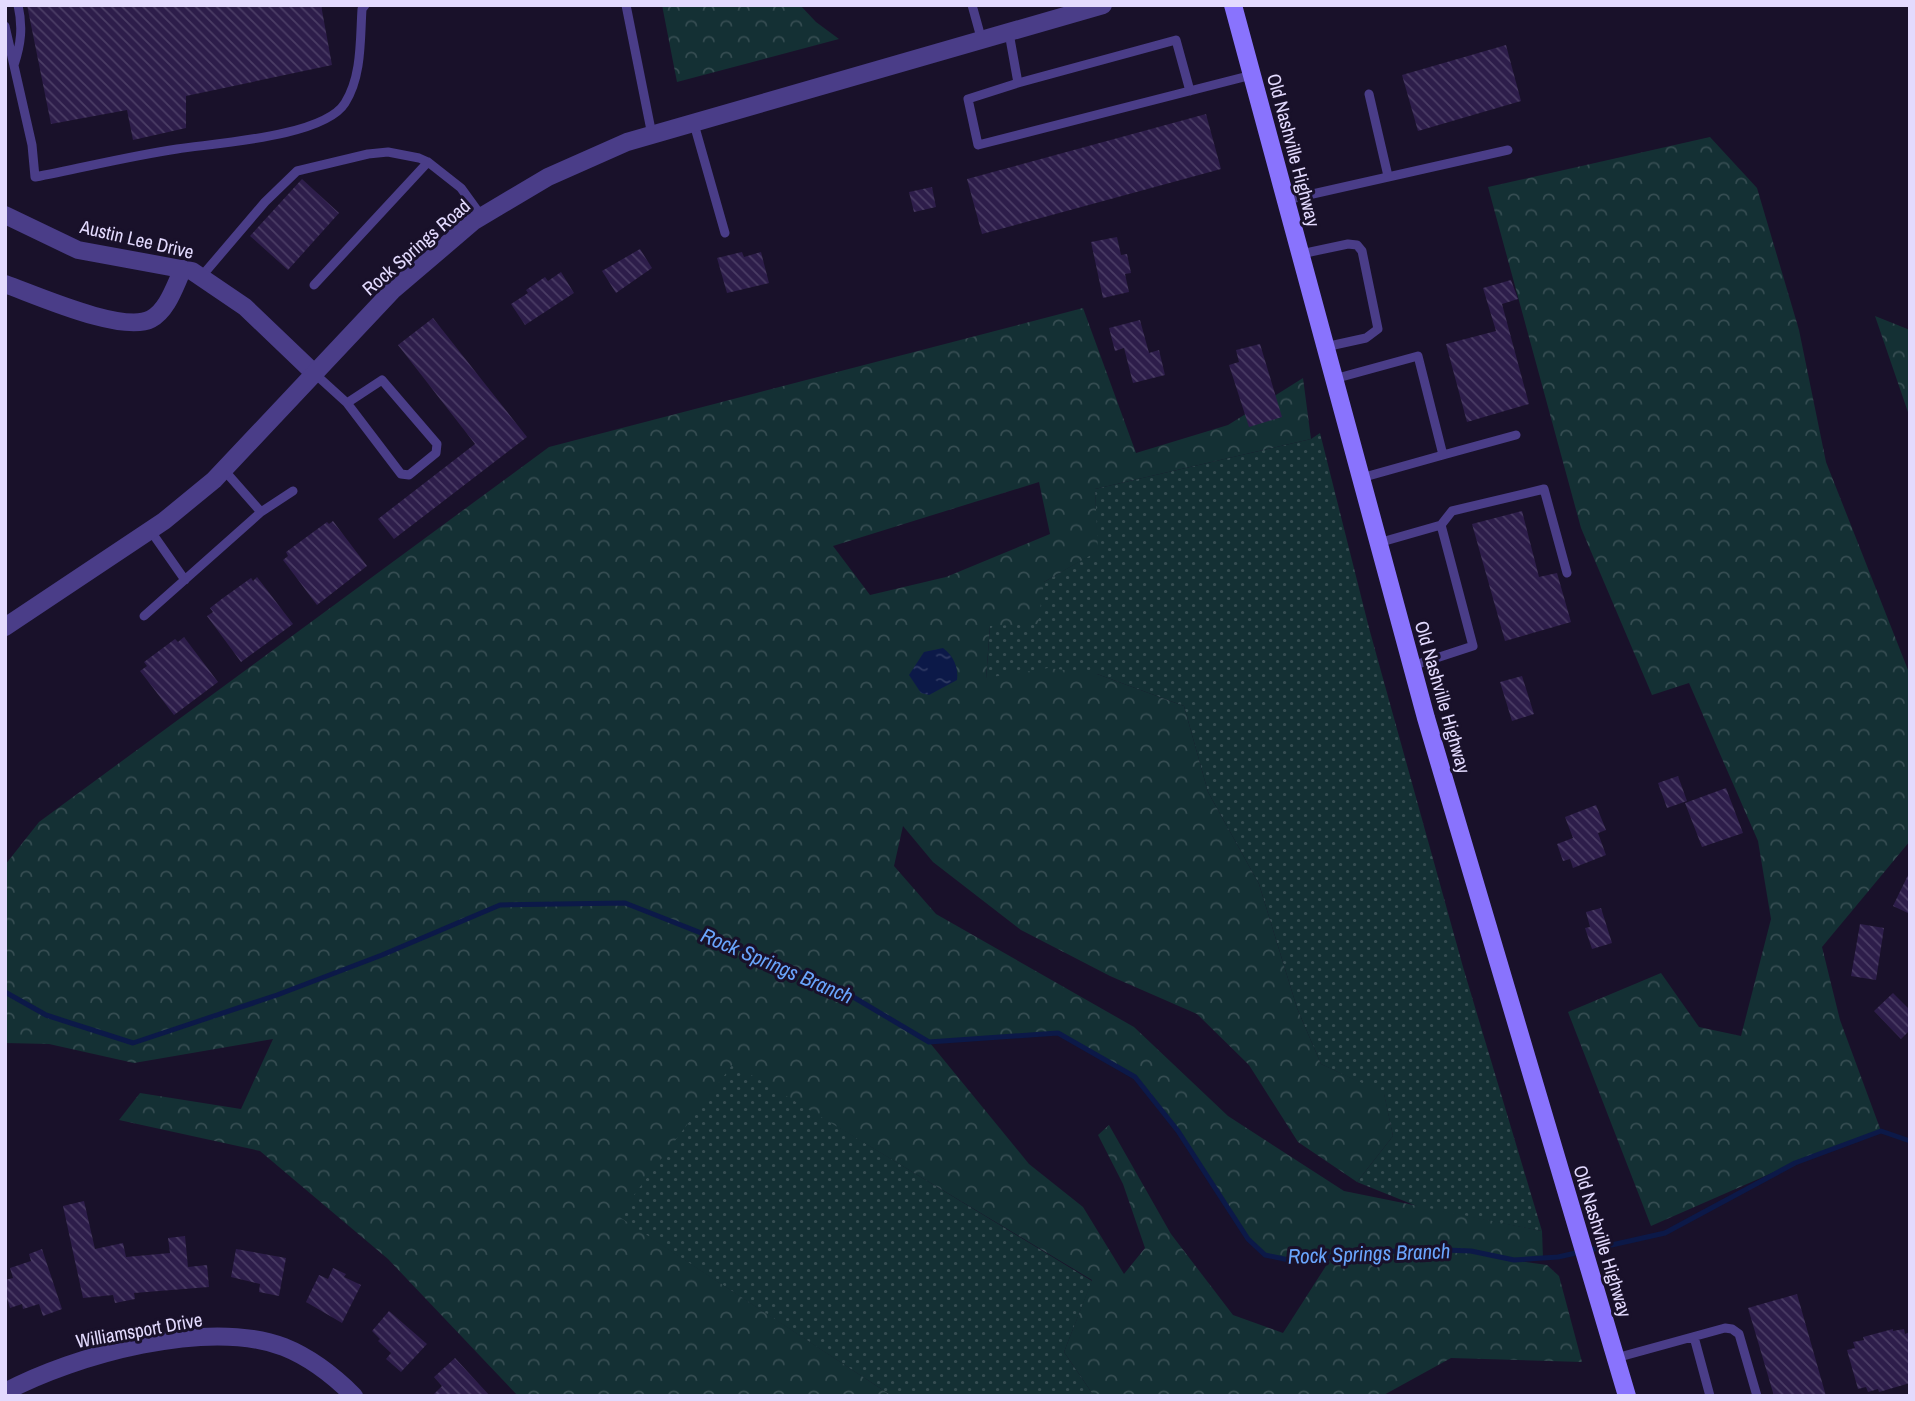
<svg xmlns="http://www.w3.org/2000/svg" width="1915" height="1401" viewBox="0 0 1915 1401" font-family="'Archivo Narrow',sans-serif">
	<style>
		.grass { fill: url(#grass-dots) }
		.forest { fill: url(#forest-crowns); fill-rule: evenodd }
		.water { fill: url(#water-ripples) }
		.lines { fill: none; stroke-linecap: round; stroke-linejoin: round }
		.stream { stroke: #0c1948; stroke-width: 5 }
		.building { fill: url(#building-back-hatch) }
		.service { stroke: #4a3d88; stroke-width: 9 }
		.minor { stroke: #4a3d88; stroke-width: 18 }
		.tertiary { stroke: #4a3d88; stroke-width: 18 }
		.secondary { stroke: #8973fd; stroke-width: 18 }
		.labels { text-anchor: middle; stroke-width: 6; stroke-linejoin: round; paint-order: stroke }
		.street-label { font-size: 19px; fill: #e3dafe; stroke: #19112a }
		.water-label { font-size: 21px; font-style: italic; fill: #6aa5fd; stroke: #19112a }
	</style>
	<defs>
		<pattern id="grass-dots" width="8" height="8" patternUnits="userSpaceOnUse" patternTransform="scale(1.75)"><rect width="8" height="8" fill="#143034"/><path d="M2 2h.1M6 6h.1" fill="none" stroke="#364d52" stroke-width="1.8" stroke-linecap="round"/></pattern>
		<pattern id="forest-crowns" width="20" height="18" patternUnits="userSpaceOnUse" patternTransform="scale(1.75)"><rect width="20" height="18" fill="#143034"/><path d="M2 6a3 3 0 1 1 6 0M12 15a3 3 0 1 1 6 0" fill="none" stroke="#364d52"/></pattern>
		<pattern id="water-ripples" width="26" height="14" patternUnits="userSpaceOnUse" patternTransform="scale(1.75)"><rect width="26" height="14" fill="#0c1948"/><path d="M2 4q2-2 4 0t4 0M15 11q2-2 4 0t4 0" fill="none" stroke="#2f3a63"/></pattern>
		<pattern id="building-back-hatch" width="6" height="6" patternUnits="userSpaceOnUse" patternTransform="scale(1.75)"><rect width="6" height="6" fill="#2d1d4a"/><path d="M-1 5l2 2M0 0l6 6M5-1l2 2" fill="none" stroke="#4b3d65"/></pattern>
	</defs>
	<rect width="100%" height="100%" fill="#19112a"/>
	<path class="grass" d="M1320,433L1369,628L1463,967L1542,1231L1419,1207L1357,1182L1393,1136L1384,1094L1321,1064L1297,1008L1259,884L1208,792L1184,706L1097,674L986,679L990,626L1044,582L1097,551L1095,489L1311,439Z
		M733,1063L1092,1281L1064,1352L1094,1396H892L617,1216Z"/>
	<path class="forest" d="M662,5H800L816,22L839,39L677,82Z
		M1710,137L1757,188L1799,330L1826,462L1910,675V841L1822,947L1840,1020L1881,1131L1795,1163L1651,1226L1568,1012L1661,973L1699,1027L1741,1036L1771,919L1758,841L1689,683L1652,695L1581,528L1488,187Z
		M1083,308L1136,453L1228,425L1303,378L1311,439L1095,489L1098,551L1044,582L1038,624L990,626L986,678L1048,668L1097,674L1184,706L1208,792L1259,884L1297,1008L1321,1064L1384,1093L1393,1136L1357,1182L1298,1142L1249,1065L1197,1014L1110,976L1021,930L933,862L903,826L894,866L936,914L1134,1027L1228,1116L1344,1191L1542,1231L1543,1258L1518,1261L1547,1265L1559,1276L1582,1362L1451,1358L1382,1396H1094L1064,1352L1092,1280L733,1064L618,1216L892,1396H518L388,1259L260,1151L119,1120L140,1093L241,1109L273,1039L134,1063L49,1044L5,1043V865L39,822L549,447ZM1039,482L1050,534L946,577L870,595L833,546ZM1058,1033L1135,1077L1178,1131L1248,1239L1265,1255L1289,1260L1331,1258L1283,1333L1233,1315L1171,1234L1109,1125L1098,1135L1123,1184L1145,1248L1124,1274L1083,1207L1029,1164L930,1043Z
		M1875,316L1910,330V418Z"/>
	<path class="water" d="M943,648C953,655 959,668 957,680L929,695L921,693L909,675L924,652Z"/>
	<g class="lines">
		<path class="stream" d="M5,992L46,1015L133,1043L277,995L382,955L500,905L625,903L833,985L929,1042L1058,1033L1135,1077L1178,1131L1248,1239L1265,1255L1289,1260L1419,1249L1471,1251L1514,1260L1558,1257L1665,1233L1795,1163L1881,1131L1910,1141"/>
	</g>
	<path class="building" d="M27,5H321L332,65L186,96V128L133,140L127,110L51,124Z
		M1506,45L1521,101L1418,131L1402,75Z
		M1206,114L1221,169L982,234L967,179Z
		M302,179L339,213L288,270L250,236Z
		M932,187L936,207L914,212L909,192Z
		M1117,237L1121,255L1127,254L1131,273L1125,274L1129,292L1103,298L1091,242Z
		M640,249L652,268L616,293L602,271Z
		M742,252L744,257L761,252L769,283L727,293L717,258Z
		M561,272L574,293L525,325L511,304L528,293L526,290L545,277L548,281Z
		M1511,280L1518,299L1502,304L1529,404L1467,422L1446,344L1496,331L1483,288Z
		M433,318L527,437L394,539L378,519L475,444L398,345Z
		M1140,320L1149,353L1159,350L1165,375L1133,383L1124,348L1115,351L1109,328Z
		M1260,344L1282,417L1249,427L1229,365L1239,362L1236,350Z
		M1522,511L1539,577L1557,573L1571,622L1505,641L1472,524Z
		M333,521L367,566L317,605L283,560L288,556L286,552L327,522L329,524Z
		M257,577L293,624L241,662L207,616L213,612L210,608L223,598L251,578L253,581Z
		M184,637L218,682L174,715L140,671L147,666L144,662L175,639L178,642Z
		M1522,676L1534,714L1512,721L1500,682Z
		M1678,776L1687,801L1667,808L1658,783Z
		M1726,788L1743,833L1702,847L1685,803Z
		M1596,805L1606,830L1598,833L1606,855L1573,868L1570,859L1563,861L1557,844L1573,838L1565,817Z
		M1910,871V914L1893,906Z
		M1601,908L1612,943L1592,949L1585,928L1590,927L1586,912Z
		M1860,924L1884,928L1876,980L1851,976Z
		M1893,993L1910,1010V1030L1901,1039L1874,1011Z
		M84,1201L95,1249L123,1243L126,1257L170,1253L168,1238L185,1236L188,1267L207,1265L209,1287L134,1293L135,1299L115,1303L113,1295L83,1298L63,1206Z
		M42,1249L62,1309L43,1316L39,1304L23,1309L22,1304L10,1308L5,1292V1280L13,1278L10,1268L31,1261L29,1254Z
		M236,1249L286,1258L279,1296L259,1292L260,1284L231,1277Z
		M333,1268L346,1274L344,1277L361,1285L342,1323L306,1302L319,1275L328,1279Z
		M1797,1294L1826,1396H1774L1748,1308Z
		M389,1311L427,1344L401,1372L386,1359L391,1353L378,1341L380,1339L372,1331Z
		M1893,1329V1331L1904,1329L1905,1334L1910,1332V1383L1879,1392L1878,1389L1868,1392L1866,1387L1858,1389L1847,1350L1855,1348L1853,1342L1864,1340L1863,1337Z
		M455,1358L490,1396H432L442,1386L434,1377Z"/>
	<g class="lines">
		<path class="service" d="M626,5L652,135
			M972,5L982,41
			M5,26L32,145L35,177C82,168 130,156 177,149C215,143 324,137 345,103C362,76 360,40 362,9L365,5
			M1009,33L1018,83L968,99L978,145L1252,75
			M14,65C21,44 23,27 18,5
			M1018,83L1176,40L1190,91
			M1369,94L1388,176
			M694,124L725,233
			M1286,200L1508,150
			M1301,254L1348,244L1357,245L1362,251L1378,329L1366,338L1325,347
			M201,277L265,202L297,171L368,154L388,152L419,158L428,162
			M314,285L428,162L461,188L482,217
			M314,373L347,403L401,474L409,475L436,453L437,444L382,380L347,403
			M1334,379L1418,356L1443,455L1361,478
			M1443,455L1516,435
			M224,470L261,512L293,491
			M150,530L185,580
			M1378,543L1441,525L1452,511L1544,489L1567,573
			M144,616L261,512
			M1412,666L1473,646L1441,525
			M1694,1337L1710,1396
			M1616,1358L1725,1328L1732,1329L1739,1334L1757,1396"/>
		<path class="minor" d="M5,215L78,250L192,271L245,307L314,373
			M5,284C36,295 123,334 151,319C168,310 175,285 183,269
			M5,1392C75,1355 207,1318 284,1347C309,1357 335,1377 354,1396"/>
		<path class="tertiary" d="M5,627L164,521L214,480L392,291L474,221L548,177L627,142L1103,5"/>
		<path class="secondary" d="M1233,5L1426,718L1627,1396"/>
	</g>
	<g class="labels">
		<g class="street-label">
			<text transform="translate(1294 150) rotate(75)" y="7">Old Nashville Highway</text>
			<text transform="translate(137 239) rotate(13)" y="7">Austin Lee Drive</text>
			<text transform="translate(416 247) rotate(-41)" y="7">Rock Springs Road</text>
			<text transform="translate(1443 697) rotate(74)" y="7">Old Nashville Highway</text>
			<text transform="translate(1603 1241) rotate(73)" y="7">Old Nashville Highway</text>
			<text transform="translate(139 1330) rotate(-10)" y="7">Williamsport Drive</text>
		</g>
		<g class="water-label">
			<text transform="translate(777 966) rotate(23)" y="7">Rock Springs Branch</text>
			<text transform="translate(1369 1254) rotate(-2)" y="7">Rock Springs Branch</text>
		</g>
	</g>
	<rect width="1915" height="1401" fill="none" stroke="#e3dafe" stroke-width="14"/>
</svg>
